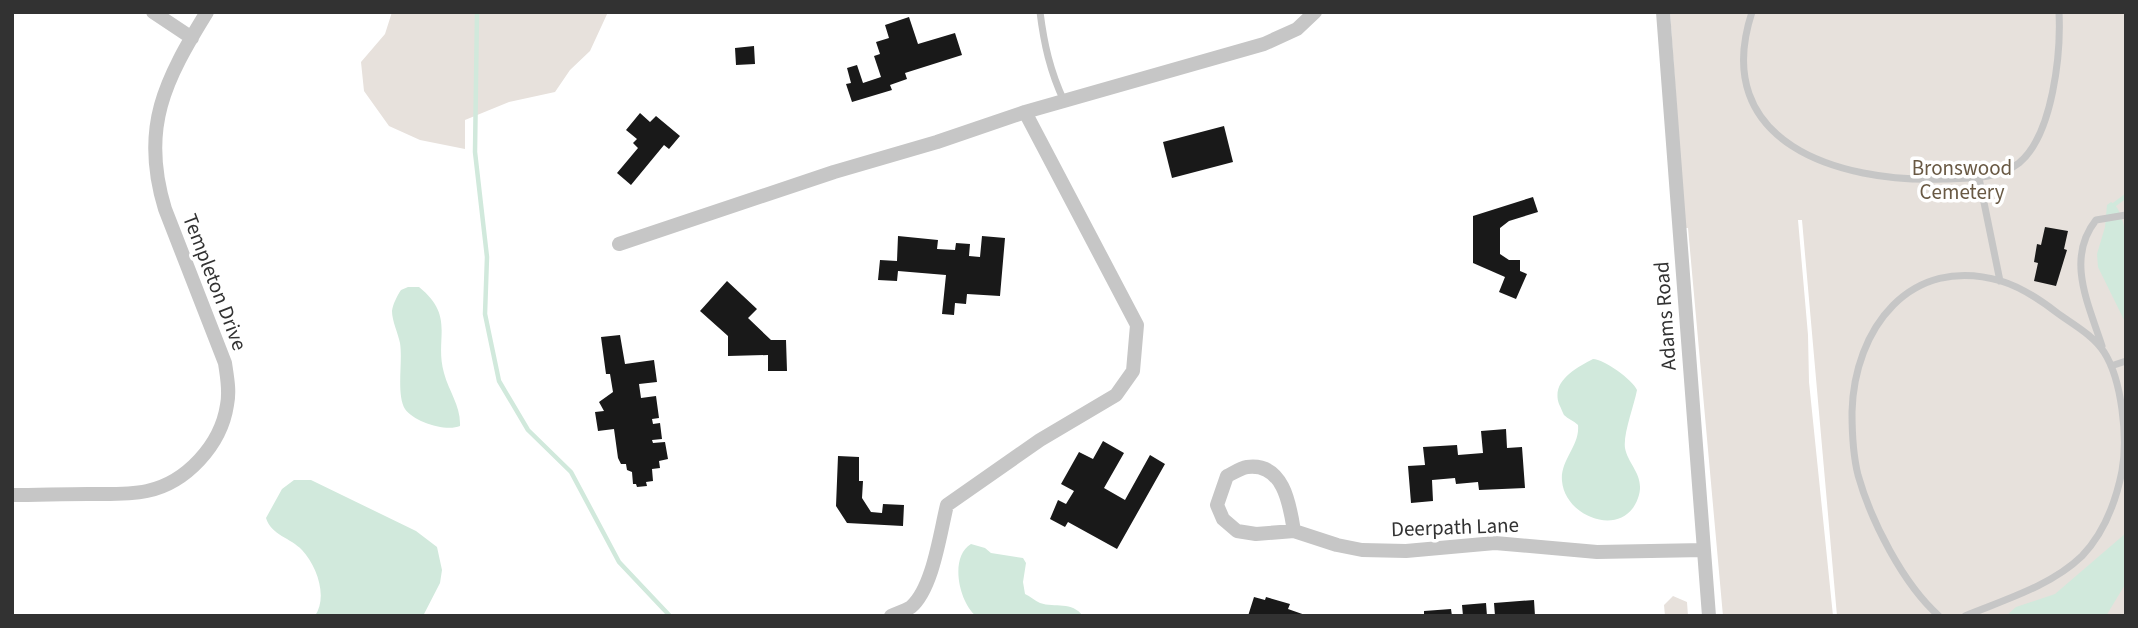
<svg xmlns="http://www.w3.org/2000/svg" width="2138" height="628" viewBox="0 0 2138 628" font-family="'Source Sans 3',sans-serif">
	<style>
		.green { fill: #e7e1dc }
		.water { fill: #d1e9dc }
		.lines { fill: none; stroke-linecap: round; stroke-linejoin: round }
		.stream { stroke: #d1e9dc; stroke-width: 4.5 }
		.building { fill: #191919 }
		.lane { stroke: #c6c6c6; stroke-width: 7 }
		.street { stroke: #c6c6c6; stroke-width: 14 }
		.labels { text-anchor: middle; stroke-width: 7; stroke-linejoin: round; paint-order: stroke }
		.park-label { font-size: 21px; fill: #695944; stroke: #fff }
		.street-label { font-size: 21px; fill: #323232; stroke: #fff }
	</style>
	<rect width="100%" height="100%" fill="#fff"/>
	<path class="green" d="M392,12H608L590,51L570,70L555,92L509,102L465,120V149L420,140L389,126L364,91L361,62L385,34Z
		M1670,12H2126V616H1837L1802,220H1798L1808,335L1809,382L1833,616H1723L1688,228H1685Z
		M1673,596L1687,602L1688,616H1665L1664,605Z"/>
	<path class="water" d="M2111,202C2134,214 2126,298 2126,324L2098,267L2097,254L2105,227L2107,205Z
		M408,287H419C456,317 434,338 444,373C449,392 461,406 460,426C446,432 414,422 405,409C396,394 403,362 400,343C398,333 392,321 392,311C393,304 397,296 401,290Z
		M1593,359C1604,359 1633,380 1637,390C1634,406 1623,434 1625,448C1628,465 1646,476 1638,498C1624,539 1565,518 1562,481C1560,460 1580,446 1578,425C1574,421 1568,419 1564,415C1563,413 1560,406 1559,404C1551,381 1576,368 1593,359Z
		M294,480H311L416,531L437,547L442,570L440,583L423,616H315C328,597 317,566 302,550C291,538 271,535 266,518L282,489Z
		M2126,533V583L2106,616H2006L2016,607L2055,594Z
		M971,544L985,548L991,553L1023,558L1026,563L1023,582L1025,594C1030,596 1035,601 1040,603C1055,608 1072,601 1083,616H976C959,602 949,557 971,544Z"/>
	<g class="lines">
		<path class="stream" d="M477,12L475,152L487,257L485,314L499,381L528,430L571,472L619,562L670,616
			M2115,204L2126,196"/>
	</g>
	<path class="building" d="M909,17L918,44L955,33L962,55L905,73L907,79L890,85L892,90L852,102L846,84L851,83L847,68L857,65L863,83L881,77L874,56L880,54L876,42L889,38L885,25Z
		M754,46L755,64L736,65L735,48Z
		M640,113L650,122L656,116L680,136L669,149L664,145L631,185L617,173L638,148L633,143L637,139L626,130Z
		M1224,126L1233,162L1172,178L1163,142Z
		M1533,197L1538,212L1509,221L1500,228V254L1509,260H1520V271L1527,274L1516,299L1499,292L1505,277L1473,263V216Z
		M2045,227L2068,231L2064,249L2067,250L2056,286L2034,281L2038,263L2034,262L2037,244L2041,245Z
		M898,236L938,240L937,249L955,250L956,243L970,244L969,256L980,257L982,236L1005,238L1000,296L967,294L966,304L955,303L954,315L942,314L946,275L898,271L897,281L878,280L880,260L897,261Z
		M727,281L757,309L748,318L771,340H786L787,371H768V355L728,356V336L700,311Z
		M620,335L625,364L654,360L657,382L639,384L641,398L656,396L659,418L652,419L653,424L660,423L662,439L652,440L653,443L665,442L668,459L659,461L660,468L652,469L653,481L646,482L647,486L637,487L636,484H633L632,472L627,470L626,464H621L618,458L614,429L598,431L595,412L604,411L599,402L613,392L610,374H606L601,337Z
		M1506,429L1507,448L1522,447L1525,488L1479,490L1478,482L1456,484L1455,478L1432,480L1433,501L1411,503L1408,466L1425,465L1423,447L1457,445L1458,455L1483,453L1481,431Z
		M1103,441L1124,453L1104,488L1125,500L1150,455L1165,464L1117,549L1068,522L1065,527L1050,519L1058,500L1066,504L1074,491L1061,484L1079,452L1093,459Z
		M838,456L859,457V481H863L862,498L871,512L882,513L883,504L904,505L903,526L847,523L836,506Z
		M1254,597L1265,600L1266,597L1290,604L1288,609L1308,616H1248Z
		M1534,600L1535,616H1495L1494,603Z
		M1486,603L1487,616H1463L1462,605Z
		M1451,609L1452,616H1424V611Z"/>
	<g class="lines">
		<path class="lane" d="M1040,12C1044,44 1050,71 1064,101
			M1752,12C1709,143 1839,183 1943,179C1969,178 1997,180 2019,163C2053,135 2061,53 2059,12
			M1979,178L2000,281
			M2102,346C2089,305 2065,259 2096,220L2126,215
			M2111,366L2126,361
			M1939,616C1903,584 1871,521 1858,475C1853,455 1852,433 1852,412C1854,329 1910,254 2001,281C2021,287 2039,299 2056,312C2072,324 2092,334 2104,352C2122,380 2128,438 2122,471C2116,501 2104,533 2082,556C2051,586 2004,600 1965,616"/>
		<path class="street" d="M153,12L192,38
			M1663,12L1709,616
			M619,244L834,172L937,142L1025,112L1264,44L1297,29L1315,12
			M12,495C37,495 63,494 88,494C107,494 128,495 147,491C186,483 221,445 227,405C230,391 227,377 225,363L165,209C140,128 165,80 207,12
			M1294,531C1290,506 1284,462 1247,467C1241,468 1233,473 1227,476L1217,505L1223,519L1237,531L1256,534L1294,531L1337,545L1362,550L1406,551L1495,543L1597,552L1704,550
			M891,616C897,613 905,611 911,607C933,588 940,533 947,505L1040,440L1116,395L1133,371L1137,325L1025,112"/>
	</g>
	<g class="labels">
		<g class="park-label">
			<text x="1962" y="175">Bronswood<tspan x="1962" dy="24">Cemetery</tspan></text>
		</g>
		<g class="street-label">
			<text transform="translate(215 282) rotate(69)" y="7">Templeton Drive</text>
			<text transform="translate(1665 316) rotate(-94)" y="7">Adams Road</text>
			<text transform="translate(1455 527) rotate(-2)" y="7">Deerpath Lane</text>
		</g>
	</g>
	<rect width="2138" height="628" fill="none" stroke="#323232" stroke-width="28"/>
</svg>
